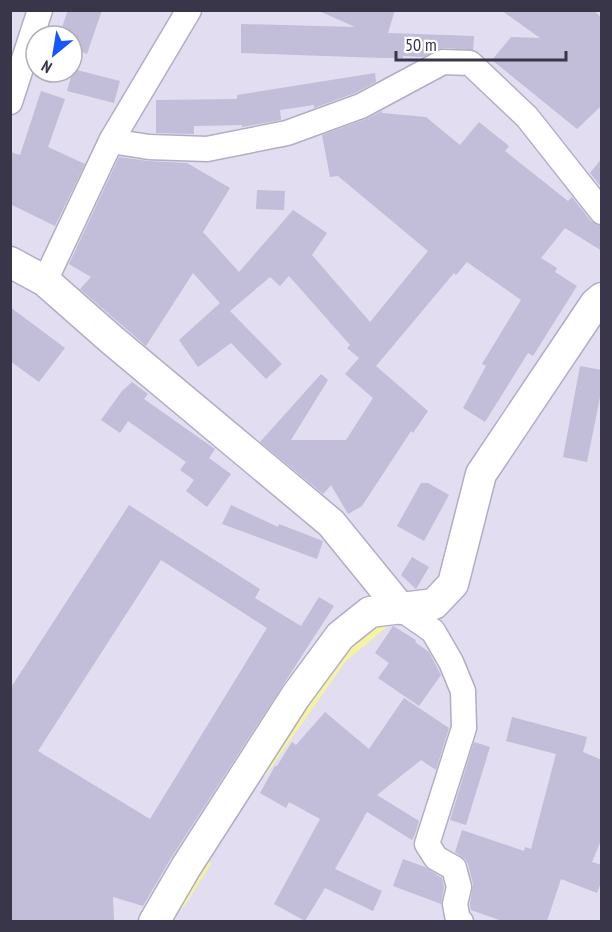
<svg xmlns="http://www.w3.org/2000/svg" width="612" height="932" viewBox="0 0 612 932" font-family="'PT Sans Narrow',sans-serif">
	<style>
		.residential { fill: #e2ddf0; fill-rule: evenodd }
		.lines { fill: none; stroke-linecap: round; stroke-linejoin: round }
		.stream { stroke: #f5f3a2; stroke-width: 7 }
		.building { fill: #c2bdd8; fill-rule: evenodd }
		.minor-casing { stroke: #b3adc4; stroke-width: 27 }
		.tertiary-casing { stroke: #b3adc4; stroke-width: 33 }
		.minor { stroke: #fff; stroke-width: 24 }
		.tertiary { stroke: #fff; stroke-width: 30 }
	</style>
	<rect width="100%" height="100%" fill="#ece9f5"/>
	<path class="residential" d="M11,11H601V921H11ZM36,36H72V72H36Z"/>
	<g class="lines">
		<path class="stream" d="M264,772L343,659L385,624
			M181,905L207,864"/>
	</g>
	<path class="building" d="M68,10H102L87,54L72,48V36H59Z
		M317,10H395L388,33L474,36L473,50L444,48L422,57L403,56V58H382L241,53V24L355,27Z
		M501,10H593L602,18V105L577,129L492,60L511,37L540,38Z
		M73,69L120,81L114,103L67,91Z
		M375,73L376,82L355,93L314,108V105L280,110L281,120L242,127V125L194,126V134L156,133V100L237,99V95Z
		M41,91L65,99L48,147L85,164L55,226L10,204V152L20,155Z
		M382,111V113L426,117L460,145L479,122L509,146L505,151L568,201L572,197L591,221L602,226V251L565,228L541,258L557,268L555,272L577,286L533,356L528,353L485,422L463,408L486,366L482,364L521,300L467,262L456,275L454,273L376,366L428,411L413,433L411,431L362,506L348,514L331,485L323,494L260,442L321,374L328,380L291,440H346L373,398L345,374L359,358L347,348L350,345L289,276L280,286L270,277L230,311L282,364L266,379L231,343L198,367L179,340L220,303L193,273L146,346L80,289L91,277L69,264L119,157L148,161L187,163L230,188L203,232L239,272L293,210L327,233L312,255L370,322L428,251L338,176L330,177L322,135L366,119Z
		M602,158V188L590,173Z
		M257,190L285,191L284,210L256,209Z
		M10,307L65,348L39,382L10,361Z
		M580,366L602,370V387L587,462L563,457Z
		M132,382L148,394L144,399L215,449L209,458L231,474L207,507L186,491L194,480L180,470L186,462L128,421L120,433L101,420L122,391Z
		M421,483H428L449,495L424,541L397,526Z
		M129,505L260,589L255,598L301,626L319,597L334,606L171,858L143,906L113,897L114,921H10V689ZM161,560L267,628L150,819L38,751Z
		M231,505L278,527L279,524L323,541L317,559L222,524Z
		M412,557L429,567L416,589L401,575Z
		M393,626L416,640L415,642L429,652L441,675L419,706L378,678L389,663L375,653Z
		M404,698L449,728L436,770L421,760L377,795L419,821L415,834L412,840L367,812L335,869L382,891L373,911L325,888L305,921L274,904L320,819L289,802L286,808L260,793L275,766H277L292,742L296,745L325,712L369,749Z
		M512,717L587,737L583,752L602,760V838L592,862L602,865V880L597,893L561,879L547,921H502L471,910L470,904L473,884L468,864L465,859L455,852L462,830L524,851L525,847L531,849L556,754L506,741Z
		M474,742L490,747L466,825L450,820Z
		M403,859L425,867L442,878L444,887L441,904L393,886Z"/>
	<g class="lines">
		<defs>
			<path id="minor" d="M10,102L40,10
				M111,141L149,147L207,149L287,133L361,106L443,62L470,63L527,117L602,212
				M45,281L111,141L189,10
				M401,609L433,631L451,662L463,691L464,728L427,844L436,858L454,868L459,887L455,904L458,920L461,922"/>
			<path id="tertiary" d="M10,262L45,281L112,340L331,523L401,609
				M154,922L186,867L295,697L340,636L370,612L434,604L453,584L481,474L595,304L602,298"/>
		</defs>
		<use href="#minor" class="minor-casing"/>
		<use href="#tertiary" class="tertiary-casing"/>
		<use href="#minor" class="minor"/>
		<use href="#tertiary" class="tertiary"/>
	</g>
	<rect width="612" height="932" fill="none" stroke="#3a3649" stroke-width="24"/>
	<g transform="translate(54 54) rotate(210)"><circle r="28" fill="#ffffff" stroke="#b0afb6" stroke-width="1.5"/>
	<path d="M0-4.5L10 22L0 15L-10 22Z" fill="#1656ff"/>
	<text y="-9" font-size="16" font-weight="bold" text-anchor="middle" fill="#3a3649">N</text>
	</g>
	<path d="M396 51v9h170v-9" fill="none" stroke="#3a3649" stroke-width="3"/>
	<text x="405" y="51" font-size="18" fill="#3a3649" stroke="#ffffff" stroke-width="4.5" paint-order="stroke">50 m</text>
</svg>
